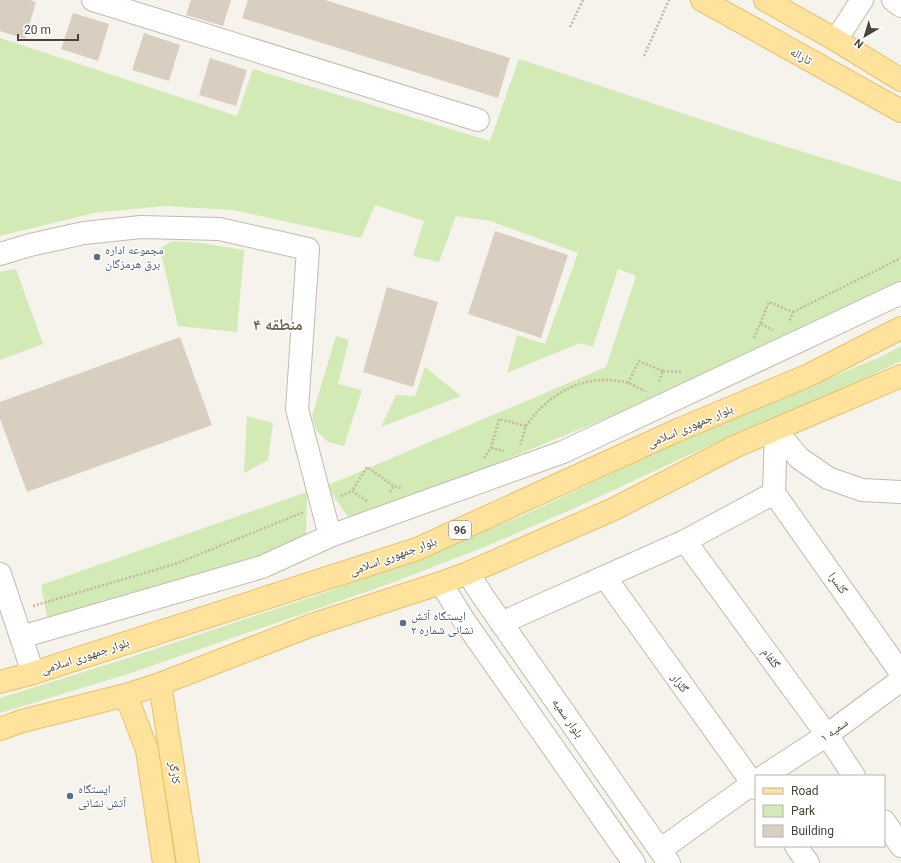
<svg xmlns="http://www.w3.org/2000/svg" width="901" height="863" viewBox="0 0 901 863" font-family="Roboto,'Noto Naskh Arabic',sans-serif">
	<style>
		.green { fill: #d2eab5 }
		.building { fill: #d8cfc1 }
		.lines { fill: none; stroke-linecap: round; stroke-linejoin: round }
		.minor-casing { stroke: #c2bbae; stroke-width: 24 }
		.major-casing { stroke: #e6c16a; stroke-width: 24 }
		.path { stroke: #c4b79f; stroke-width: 2.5; stroke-dasharray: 2 2; stroke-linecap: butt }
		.minor { stroke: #fff; stroke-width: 22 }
		.major { stroke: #ffe39c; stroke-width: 22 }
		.service-dot { fill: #5c6f8a; stroke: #fff; stroke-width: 1.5 }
		.labels { text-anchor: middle; stroke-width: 3; stroke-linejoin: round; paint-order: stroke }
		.shield { fill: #fff; stroke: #817c74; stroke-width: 1 }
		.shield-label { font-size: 11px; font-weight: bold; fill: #4b4439 }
		.street-label { font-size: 12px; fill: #4b4439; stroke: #fff }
		.service-label { font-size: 12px; fill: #4e5e75; stroke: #fff; text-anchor: start }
		.district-label { font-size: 16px; font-weight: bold; fill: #6e6250; stroke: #fff }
	</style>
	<rect width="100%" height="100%" fill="#f6f3ec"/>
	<path class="green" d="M0,38L237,116L253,69L490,141L519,59L745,134L901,182V280L836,316L654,399L352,522L326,486L606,367L636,276L618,269L593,347L580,343L507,373L517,335L545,344L578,253L490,221L456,216L439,262L413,256L424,221L375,205L361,238L233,210L163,206L94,213L0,236Z
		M173,241L201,243L244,250L237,332L178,326L160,248Z
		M16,269L43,344L0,360V272Z
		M336,336L349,340L338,384L362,390L344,446L328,442L316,430L312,416Z
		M901,346V361L808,405L717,442L575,508L482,548L386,585L125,675L0,713V698L128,658L327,592L522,516L696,434L882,356Z
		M425,367L461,396L381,427L396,395L415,396Z
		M247,416L273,423L268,460L244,473Z
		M307,492L306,540L170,588L49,627L41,585Z"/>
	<path class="building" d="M0,0H30L36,2L25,39L0,31Z
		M191,0H231L223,26L186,15Z
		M248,0H325L510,58L498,98L242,18Z
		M73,13L109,24L98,61L61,49Z
		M144,33L180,45L169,81L132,70Z
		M210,58L247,70L236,106L199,95Z
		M495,231L568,255L541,338L468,314Z
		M387,287L438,302L413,387L363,372Z
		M180,337L212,425L27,492L0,419V402Z"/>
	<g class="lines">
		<defs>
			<path id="minor" d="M93,0L478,120
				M893,0L901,6
				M836,40L862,0
				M0,254L30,245L84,233L141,227L219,229L308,249L297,409L330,536
				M776,430L799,458L828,478L862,490L901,492
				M774,493L901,673
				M774,493L776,430
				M685,541L827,735L854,776
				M468,573L482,595L669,863
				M0,574L33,673
				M605,577L756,788
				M441,583L463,619L634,863
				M501,623L685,541L774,493
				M21,637L262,567L330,536L563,452L901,293
				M764,776L827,735L901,680
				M884,821L901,846
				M796,846L808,863
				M660,850L756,781"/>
			<path id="major" d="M702,0L901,111
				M765,0L836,40L901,80
				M0,682L33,673L417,549L678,430L809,375L901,328
				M160,684L188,863
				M126,695L147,750L164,863
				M0,729L22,721L126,695L160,684L312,625L441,583L468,573L614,509L734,447L901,376"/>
		</defs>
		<use href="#minor" class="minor-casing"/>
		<use href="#major" class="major-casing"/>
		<path class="path" d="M570,27L583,0
			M644,56L669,0
			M793,312L901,258
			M761,324L773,330
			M754,338L769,302L793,312L789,322
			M663,371L681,372
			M628,383L639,361L663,371L658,383
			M526,426C549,392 587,372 628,383C633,385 639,388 645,391
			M491,448L504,451
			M484,458L491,448L499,419L526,426L520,446
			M390,492L394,486L401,488
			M341,496L352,491
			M367,501L352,491L367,467L394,486
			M33,606L175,564L304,512"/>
		<use href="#minor" class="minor"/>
		<use href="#major" class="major"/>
	</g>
	<g class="service-dot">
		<circle cx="97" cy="257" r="4"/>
		<circle cx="403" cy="623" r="4"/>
		<circle cx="70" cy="796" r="4"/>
	</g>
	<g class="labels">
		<rect class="shield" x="449" y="521" width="22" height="18" rx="3"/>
		<g class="shield-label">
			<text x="460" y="534">96</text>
		</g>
		<g class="street-label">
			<text transform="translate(801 56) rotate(29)" y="4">ثاراله</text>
			<text transform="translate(690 426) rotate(-23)" y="4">بلوار جمهوری اسلامی</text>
			<text transform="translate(393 556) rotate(-20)" y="4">بلوار جمهوری اسلامی</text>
			<text transform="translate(838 583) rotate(55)" y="4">گلسرا</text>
			<text transform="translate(85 656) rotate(-18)" y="4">بلوار جمهوری اسلامی</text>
			<text transform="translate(771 658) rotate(54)" y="4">گلفام</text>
			<text transform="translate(680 683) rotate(54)" y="4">گلزار</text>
			<text transform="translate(568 718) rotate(55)" y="4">بلوار سمیه</text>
			<text transform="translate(834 730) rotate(-36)" y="4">سمیه ۱</text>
			<text transform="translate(175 773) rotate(81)" y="4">کارگر</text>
		</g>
		<g class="service-label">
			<text x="105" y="254">مجموعه اداره<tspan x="105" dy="14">برق هرمزگان</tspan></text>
			<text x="411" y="620">ایستگاه آتش<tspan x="411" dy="14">نشانی شماره ۲</tspan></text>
			<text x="78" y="793">ایستگاه<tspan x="78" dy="14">آتش نشانی</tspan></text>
		</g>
		<g class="district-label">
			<text x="278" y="330">منطقه ۴</text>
		</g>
	</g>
	<rect x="755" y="775" width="130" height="72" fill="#ffffff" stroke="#b7b4b0"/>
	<rect x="763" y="788" width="20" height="6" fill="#ffe39c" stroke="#b7b4b0"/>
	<text x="791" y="795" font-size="12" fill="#4b4439">Road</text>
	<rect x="763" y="805" width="20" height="12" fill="#d2eab5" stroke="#b7b4b0"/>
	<text x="791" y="815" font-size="12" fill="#4b4439">Park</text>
	<rect x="763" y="825" width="20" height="12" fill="#d8cfc1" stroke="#b7b4b0"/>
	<text x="791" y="835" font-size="12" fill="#4b4439">Building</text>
	<g transform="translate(865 36) rotate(218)" stroke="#ffffff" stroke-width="3" paint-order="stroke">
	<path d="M0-3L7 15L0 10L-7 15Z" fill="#4b4439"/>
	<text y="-6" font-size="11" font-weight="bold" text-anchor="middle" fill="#4b4439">N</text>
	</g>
	<path d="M18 34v6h60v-6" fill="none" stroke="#4b4439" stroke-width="2"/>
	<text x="24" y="34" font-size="12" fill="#4b4439" stroke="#ffffff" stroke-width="3" paint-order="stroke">20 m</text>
</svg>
